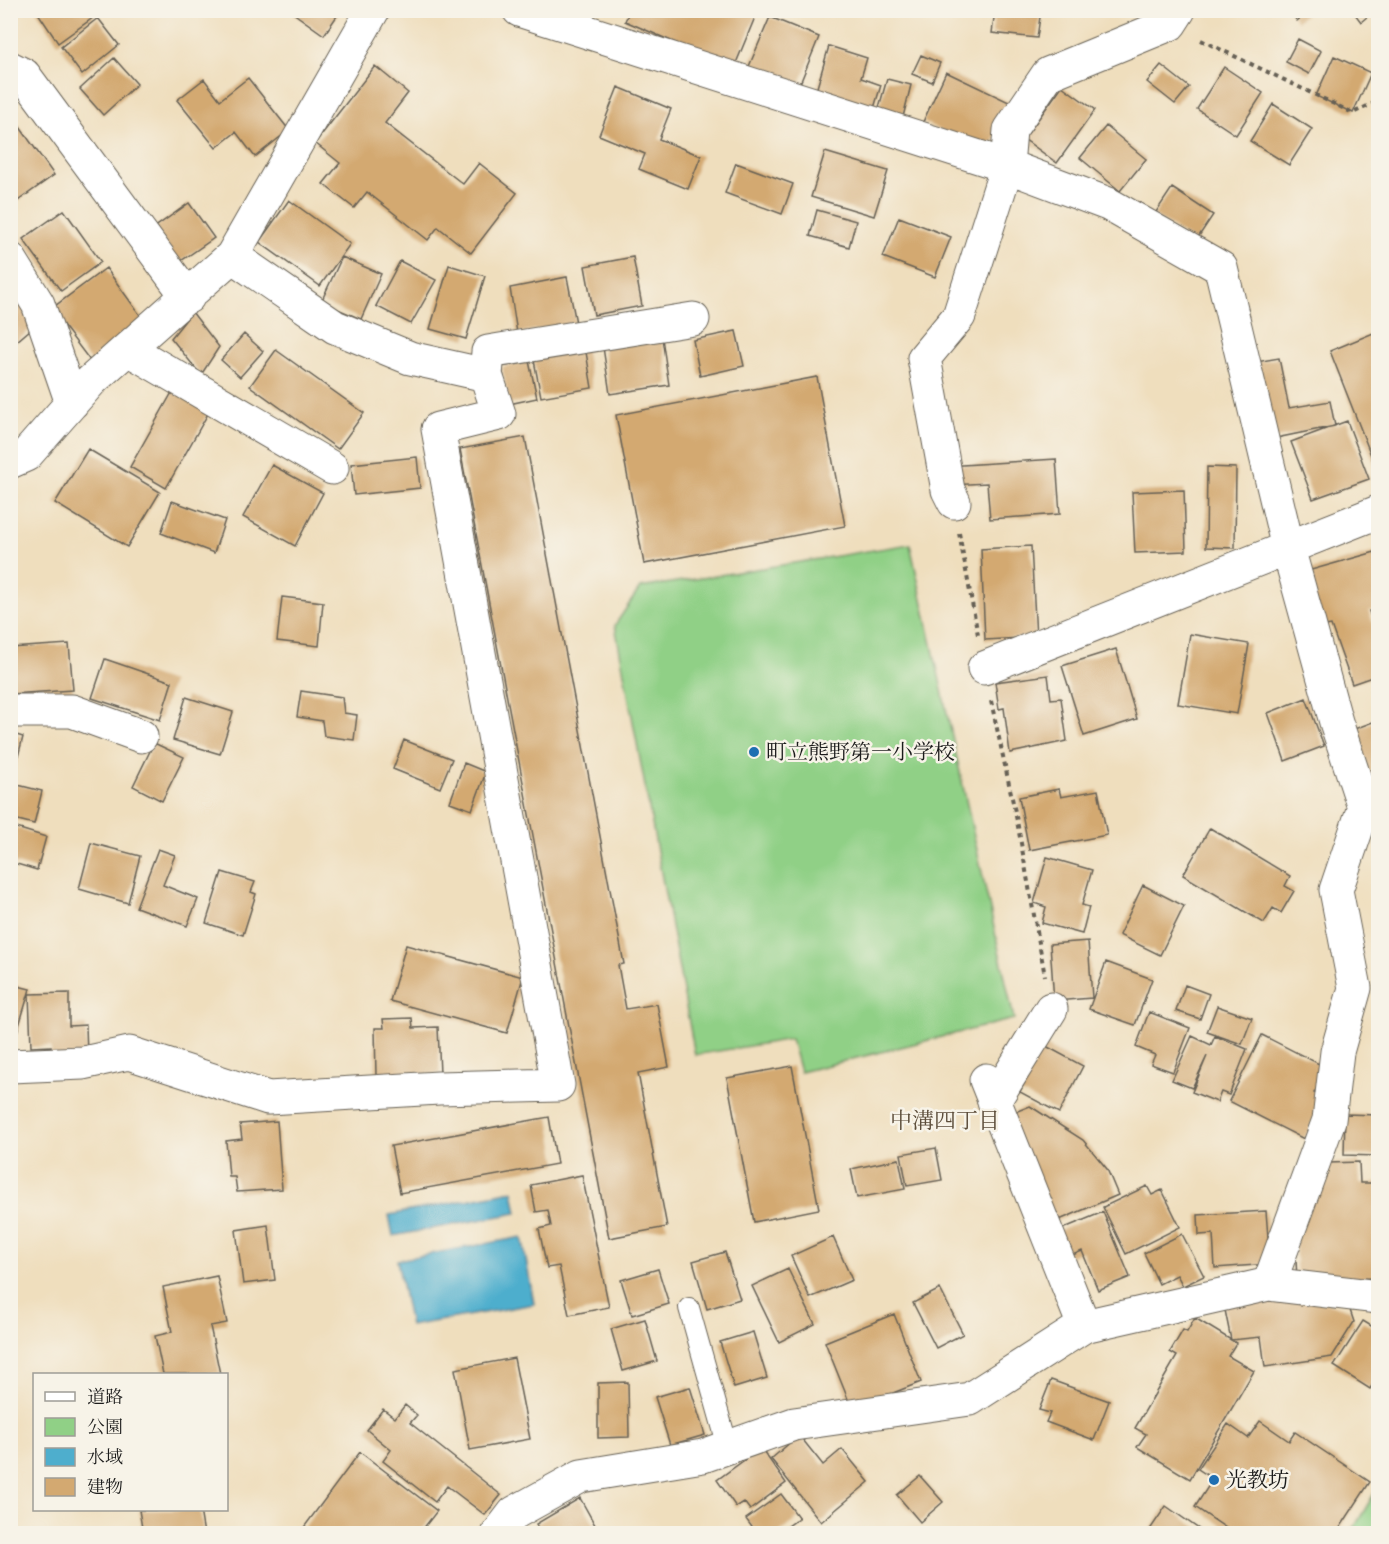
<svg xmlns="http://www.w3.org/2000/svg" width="1389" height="1544" viewBox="0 0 1389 1544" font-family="'IM FELL Great Primer','Noto Serif JP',serif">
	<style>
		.green { fill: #90d086; stroke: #567651; stroke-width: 1.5 }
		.water { fill: #4eaecd; stroke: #356574; stroke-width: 1.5 }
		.building { fill: #d3a971 }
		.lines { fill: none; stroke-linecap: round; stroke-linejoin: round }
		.lane-casing { stroke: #666054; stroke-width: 22 }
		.street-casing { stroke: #666054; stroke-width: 35 }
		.path { stroke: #666054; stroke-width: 4; stroke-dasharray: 4.5 4.5; stroke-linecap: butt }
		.lane { stroke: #fff; stroke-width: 20 }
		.street { stroke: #fff; stroke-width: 33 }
		.poi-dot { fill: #1f6fb2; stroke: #f7f3e8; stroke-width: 2 }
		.labels { text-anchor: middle; stroke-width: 5; stroke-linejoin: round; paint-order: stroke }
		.poi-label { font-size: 21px; fill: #1c1c1c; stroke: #f7f3e8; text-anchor: start }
		.neighbourhood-label { font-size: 22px; fill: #5c4d3a; stroke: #f7f3e8 }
	</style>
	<rect width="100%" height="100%" fill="#f7f3e8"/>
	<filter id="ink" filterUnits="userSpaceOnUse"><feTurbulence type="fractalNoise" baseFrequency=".0167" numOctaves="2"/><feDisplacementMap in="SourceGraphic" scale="12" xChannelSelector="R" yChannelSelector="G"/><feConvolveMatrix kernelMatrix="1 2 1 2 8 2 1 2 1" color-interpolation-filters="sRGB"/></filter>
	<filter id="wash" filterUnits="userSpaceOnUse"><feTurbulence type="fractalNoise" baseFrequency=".008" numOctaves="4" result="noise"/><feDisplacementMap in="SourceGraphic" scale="24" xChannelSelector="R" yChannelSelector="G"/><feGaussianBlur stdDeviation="1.35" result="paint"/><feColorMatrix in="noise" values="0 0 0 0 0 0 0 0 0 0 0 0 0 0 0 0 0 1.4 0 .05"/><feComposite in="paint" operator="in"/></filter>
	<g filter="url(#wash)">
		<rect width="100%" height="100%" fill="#efdebd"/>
		<path class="green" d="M910,544L1014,1019L800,1072L791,1039L695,1055L615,625L640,588Z
			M1377,1489L1378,1533H1351Z"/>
		<path class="water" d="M513,1191L517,1213L393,1236L389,1215Z
			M522,1237L534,1304L410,1326L397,1260Z"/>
		<g id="blocks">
			<path class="building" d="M36,10H90L94,17L58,43Z
				M289,10H341L324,35Z
				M630,10H706L712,13L713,10H758L734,68L625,21Z
				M995,10H1041L1037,38L992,33Z
				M1289,10H1310L1297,21Z
				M1352,10H1375L1361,22Z
				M770,17L819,37L797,91L747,71Z
				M98,18L119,45L82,75L61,47Z
				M1298,39L1321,51L1309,74L1286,62Z
				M829,46L867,58L861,78L881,85L872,115L814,98Z
				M921,55L940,63L932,82L912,74Z
				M1334,56L1371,73L1353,113L1316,96Z
				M114,58L137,84L103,115L80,89Z
				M1161,65L1189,87L1175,104L1147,82Z
				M375,66L408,93L385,123L463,184L479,163L517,193L471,253L438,227L428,240L367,192L354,208L323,184L340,163L315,143Z
				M1224,67L1263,93L1236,135L1197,109Z
				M946,72L1011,103L988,153L923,122Z
				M248,78L289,130L255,157L236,132L216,148L177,100L204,79L220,100Z
				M887,79L911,85L903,117L878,111Z
				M1062,86L1095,110L1057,163L1024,139Z
				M618,87L671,109L659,139L701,156L688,189L639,169L645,154L599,135Z
				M10,101L18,112L10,117Z
				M1273,104L1312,129L1289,165L1250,141Z
				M17,123L54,175L12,205L10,127Z
				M1106,126L1146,159L1120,191L1080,158Z
				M825,152L888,171L874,216L811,197Z
				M736,163L793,184L782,214L725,193Z
				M1172,188L1213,215L1195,242L1154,215Z
				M289,200L350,244L320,286L259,242Z
				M189,203L214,238L178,263L154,228Z
				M64,210L101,262L61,291L23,239Z
				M817,210L856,221L849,247L810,236Z
				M899,217L951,237L935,277L883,257Z
				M342,257L381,274L361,319L321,302Z
				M633,257L642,306L594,315L585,266Z
				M400,261L436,280L411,324L376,306Z
				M449,265L485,276L466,339L430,329Z
				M106,268L148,326L94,366L51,309Z
				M567,277L576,323L517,333L510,288Z
				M10,291L38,323L10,347Z
				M192,312L219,347L201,375L171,338Z
				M736,331L744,366L700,376L693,340Z
				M1378,331V473L1330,351Z
				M244,334L263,351L240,377L221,360Z
				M662,338L669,385L610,394L603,347Z
				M585,346L592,388L541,397L533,355Z
				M276,350L364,413L338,449L250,386Z
				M1279,358L1289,408L1330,401L1335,426L1271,439L1256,362Z
				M529,361L537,398L509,404L502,367Z
				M817,377L845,526L644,564L616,415Z
				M174,389L210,410L166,488L130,467Z
				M1347,421L1369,479L1313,499L1291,442Z
				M525,437L624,964L618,965L626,1009L657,1004L669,1067L638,1073L667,1227L609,1238L460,449Z
				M88,449L160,492L127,547L55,503Z
				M417,457L420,488L354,495L351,464Z
				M1056,459L1060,514L990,519L987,483L951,485L947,466Z
				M272,465L323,493L295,546L243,517Z
				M1207,467L1236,468L1235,548L1206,547Z
				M1184,490L1186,551L1135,553L1132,492Z
				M172,501L225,520L214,553L161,533Z
				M1031,546L1036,637L985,640L981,549Z
				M1375,552L1378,564V609L1369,611L1378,638V675L1352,684L1331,625L1319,627L1304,572Z
				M282,597L323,602L319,646L277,641Z
				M1190,634L1249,644L1237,714L1178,704Z
				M69,644L73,690L10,694V648Z
				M1116,649L1137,719L1084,736L1062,666Z
				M105,659L172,682L160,720L92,698Z
				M1048,675L1051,699L1061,698L1067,741L1010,753L1004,708L999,709L995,682Z
				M301,691L342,697L344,713L357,715L354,740L324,736L322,721L297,717Z
				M186,697L233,712L220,754L173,740Z
				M1306,698L1324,746L1285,761L1268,713Z
				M1378,720V790L1372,792L1349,731Z
				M10,733L23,737L14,772L10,771Z
				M404,740L452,759L440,788L393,769Z
				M154,743L184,757L162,801L133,786Z
				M464,763L486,772L472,810L450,802Z
				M10,783L42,791L34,824L10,818Z
				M1059,789L1061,797L1098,790L1107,835L1029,850L1019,797Z
				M10,826L46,837L37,870L10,862Z
				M1210,828L1290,876L1285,886L1294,891L1281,913L1273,908L1264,923L1183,875Z
				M91,843L140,856L128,903L79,889Z
				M158,849L175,855L163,885L198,899L187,926L136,907Z
				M1047,857L1092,870L1082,905L1089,907L1082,934L1042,923L1046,907L1034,903Z
				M222,872L255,882L251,892L256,894L243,935L206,923Z
				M1143,885L1184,906L1160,955L1119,935Z
				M1088,941L1092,998L1054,1001L1050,944Z
				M406,945L523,977L507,1033L390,1001Z
				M1106,962L1152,979L1135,1025L1089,1009Z
				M10,984L30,989L11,1052H10Z
				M1185,985L1209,994L1200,1019L1176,1011Z
				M69,993V1026L86,1025L87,1055L51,1056V1046L31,1047L29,994Z
				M1217,1006L1252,1018L1242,1044L1207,1032Z
				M1149,1012L1190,1028L1173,1072L1151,1064L1155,1055L1136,1047Z
				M412,1018L413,1028L438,1027L440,1074L376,1076L375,1028H384L383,1019Z
				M1262,1035L1327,1068L1314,1093L1325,1099L1304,1139L1229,1101Z
				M1192,1036L1211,1045L1215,1036L1247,1049L1229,1095L1221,1092L1217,1102L1192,1092L1207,1056L1192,1088L1172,1080Z
				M1044,1045L1083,1066L1059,1113L1020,1092Z
				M792,1066L819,1209L754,1222L727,1078Z
				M1030,1106L1083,1140L1107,1169L1118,1195L1050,1224L1005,1116Z
				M1345,1114L1378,1115V1156L1344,1155Z
				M549,1117L557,1164L400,1193L391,1146Z
				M277,1121L282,1189L237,1192L235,1177H229L226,1141L242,1139L240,1124Z
				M936,1148L942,1180L907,1186L901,1154Z
				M899,1159L905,1189L857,1198L851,1169Z
				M1359,1162L1360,1183H1378V1278L1297,1280L1295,1239L1329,1163Z
				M582,1175L609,1307L569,1315L559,1266L547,1268L539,1229L551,1226L548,1210L536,1212L531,1185Z
				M1147,1186L1152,1195L1162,1190L1180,1227L1126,1254L1103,1207Z
				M1266,1211L1270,1264L1215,1268L1213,1234L1199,1235L1198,1215Z
				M1103,1212L1130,1277L1098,1290L1082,1251L1061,1260L1050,1234Z
				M268,1225L275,1280L243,1284L236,1230Z
				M1182,1234L1204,1276L1183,1286L1177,1275L1159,1284L1144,1253Z
				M833,1237L852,1280L810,1298L791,1256Z
				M725,1252L740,1299L707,1309L693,1261Z
				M658,1269L669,1304L632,1315L621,1280Z
				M788,1269L815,1324L779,1342L752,1286Z
				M217,1276L227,1323L210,1326L220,1374H163L155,1336L172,1332L163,1287Z
				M940,1289L963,1334L936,1348L913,1303Z
				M1287,1291L1350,1310L1354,1322L1332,1357L1265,1367L1261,1337L1231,1340L1224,1305Z
				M894,1314L921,1382L852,1409L825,1342Z
				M1195,1318L1236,1343L1228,1356L1254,1371L1190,1479L1137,1447L1146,1434L1135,1428L1177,1356L1170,1352L1183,1330L1187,1332Z
				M645,1319L657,1361L623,1371L611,1329Z
				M1363,1321L1378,1330V1376L1370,1389L1334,1366Z
				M753,1332L767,1378L734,1388L720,1342Z
				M514,1358L530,1439L470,1450L455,1369Z
				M1051,1380L1109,1401L1094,1440L1046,1422L1050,1413L1039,1410Z
				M628,1382L629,1437L598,1438V1383Z
				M690,1387L705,1435L670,1445L655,1397Z
				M405,1405L417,1415L410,1423L501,1495L485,1515L447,1486L435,1502L383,1461L391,1450L367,1430L383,1409L395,1418Z
				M1260,1421L1289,1441L1295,1432L1370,1482L1336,1534H1235L1195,1507L1213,1479L1198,1469L1228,1424L1248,1438Z
				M799,1435L823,1465L842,1449L869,1482L821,1522L771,1459Z
				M761,1448L786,1483L750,1510L744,1502L736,1507L717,1480Z
				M360,1452L437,1511L419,1534H299Z
				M920,1476L943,1502L920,1522L897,1495Z
				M781,1494L799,1518L777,1534H757L746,1519Z
				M580,1498L600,1534H541L536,1524Z
				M1166,1506L1206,1534H1147Z
				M139,1510H200L204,1534H143Z"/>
		</g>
	</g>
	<g filter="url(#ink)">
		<use href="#blocks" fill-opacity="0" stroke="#666054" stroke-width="1.5"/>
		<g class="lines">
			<defs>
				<path id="lane" d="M689,1308L728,1447"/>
				<path id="street" d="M519,10L1007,166L1108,204L1221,268L1288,548L1336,722L1364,807L1336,890L1355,988L1337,1052L1329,1120L1269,1284
					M10,68L24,75L188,297
					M10,259L38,304L72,403
					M128,349L332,468
					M486,375L488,352L693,319
					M10,462L26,455L91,381L232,256L373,10
					M954,502L948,490L924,358L959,316L1007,166L1010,130L1048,74L1170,24L1179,10
					M984,668L1378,512
					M10,711H72L141,736
					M10,1066L83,1063L129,1053L268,1098L439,1088L558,1085L438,429L499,414L486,375L410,358L335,327L232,256
					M986,1080L1084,1326
					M994,1101L1051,1009
					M498,1534L514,1513L581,1476L703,1456L794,1424L970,1399L1084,1326L1269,1284L1378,1297"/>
			</defs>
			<use href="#lane" class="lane-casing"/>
			<use href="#street" class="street-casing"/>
			<path class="path" d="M1201,40L1353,113L1378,101
				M959,533L978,635
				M991,701L1017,821L1045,976"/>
			<use href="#lane" class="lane"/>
			<use href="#street" class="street"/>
		</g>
	</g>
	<g class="poi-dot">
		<circle cx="754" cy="752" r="6"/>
		<circle cx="1214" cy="1480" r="6"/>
	</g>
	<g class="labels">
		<g class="poi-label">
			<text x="766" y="759">町立熊野第一小学校</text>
			<text x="1226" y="1487">光教坊</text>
		</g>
		<g class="neighbourhood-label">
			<text x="945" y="1128">中溝四丁目</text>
		</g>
	</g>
	<rect width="1389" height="1544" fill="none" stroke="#f7f3e8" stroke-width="36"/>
	<rect x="33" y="1373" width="195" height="138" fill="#f7f3e8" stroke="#9f9d96" stroke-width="1.5"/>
	<rect x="45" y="1392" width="30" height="9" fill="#ffffff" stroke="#9f9d96" stroke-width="1.5"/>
	<text x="87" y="1403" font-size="18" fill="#1c1c1c">道路</text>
	<rect x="45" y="1418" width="30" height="18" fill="#90d086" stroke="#9f9d96" stroke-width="1.5"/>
	<text x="87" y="1433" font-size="18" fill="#1c1c1c">公園</text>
	<rect x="45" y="1448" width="30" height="18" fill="#4eaecd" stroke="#9f9d96" stroke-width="1.5"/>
	<text x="87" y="1463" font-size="18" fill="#1c1c1c">水域</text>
	<rect x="45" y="1478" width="30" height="18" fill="#d3a971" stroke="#9f9d96" stroke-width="1.5"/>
	<text x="87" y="1493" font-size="18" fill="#1c1c1c">建物</text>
</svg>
